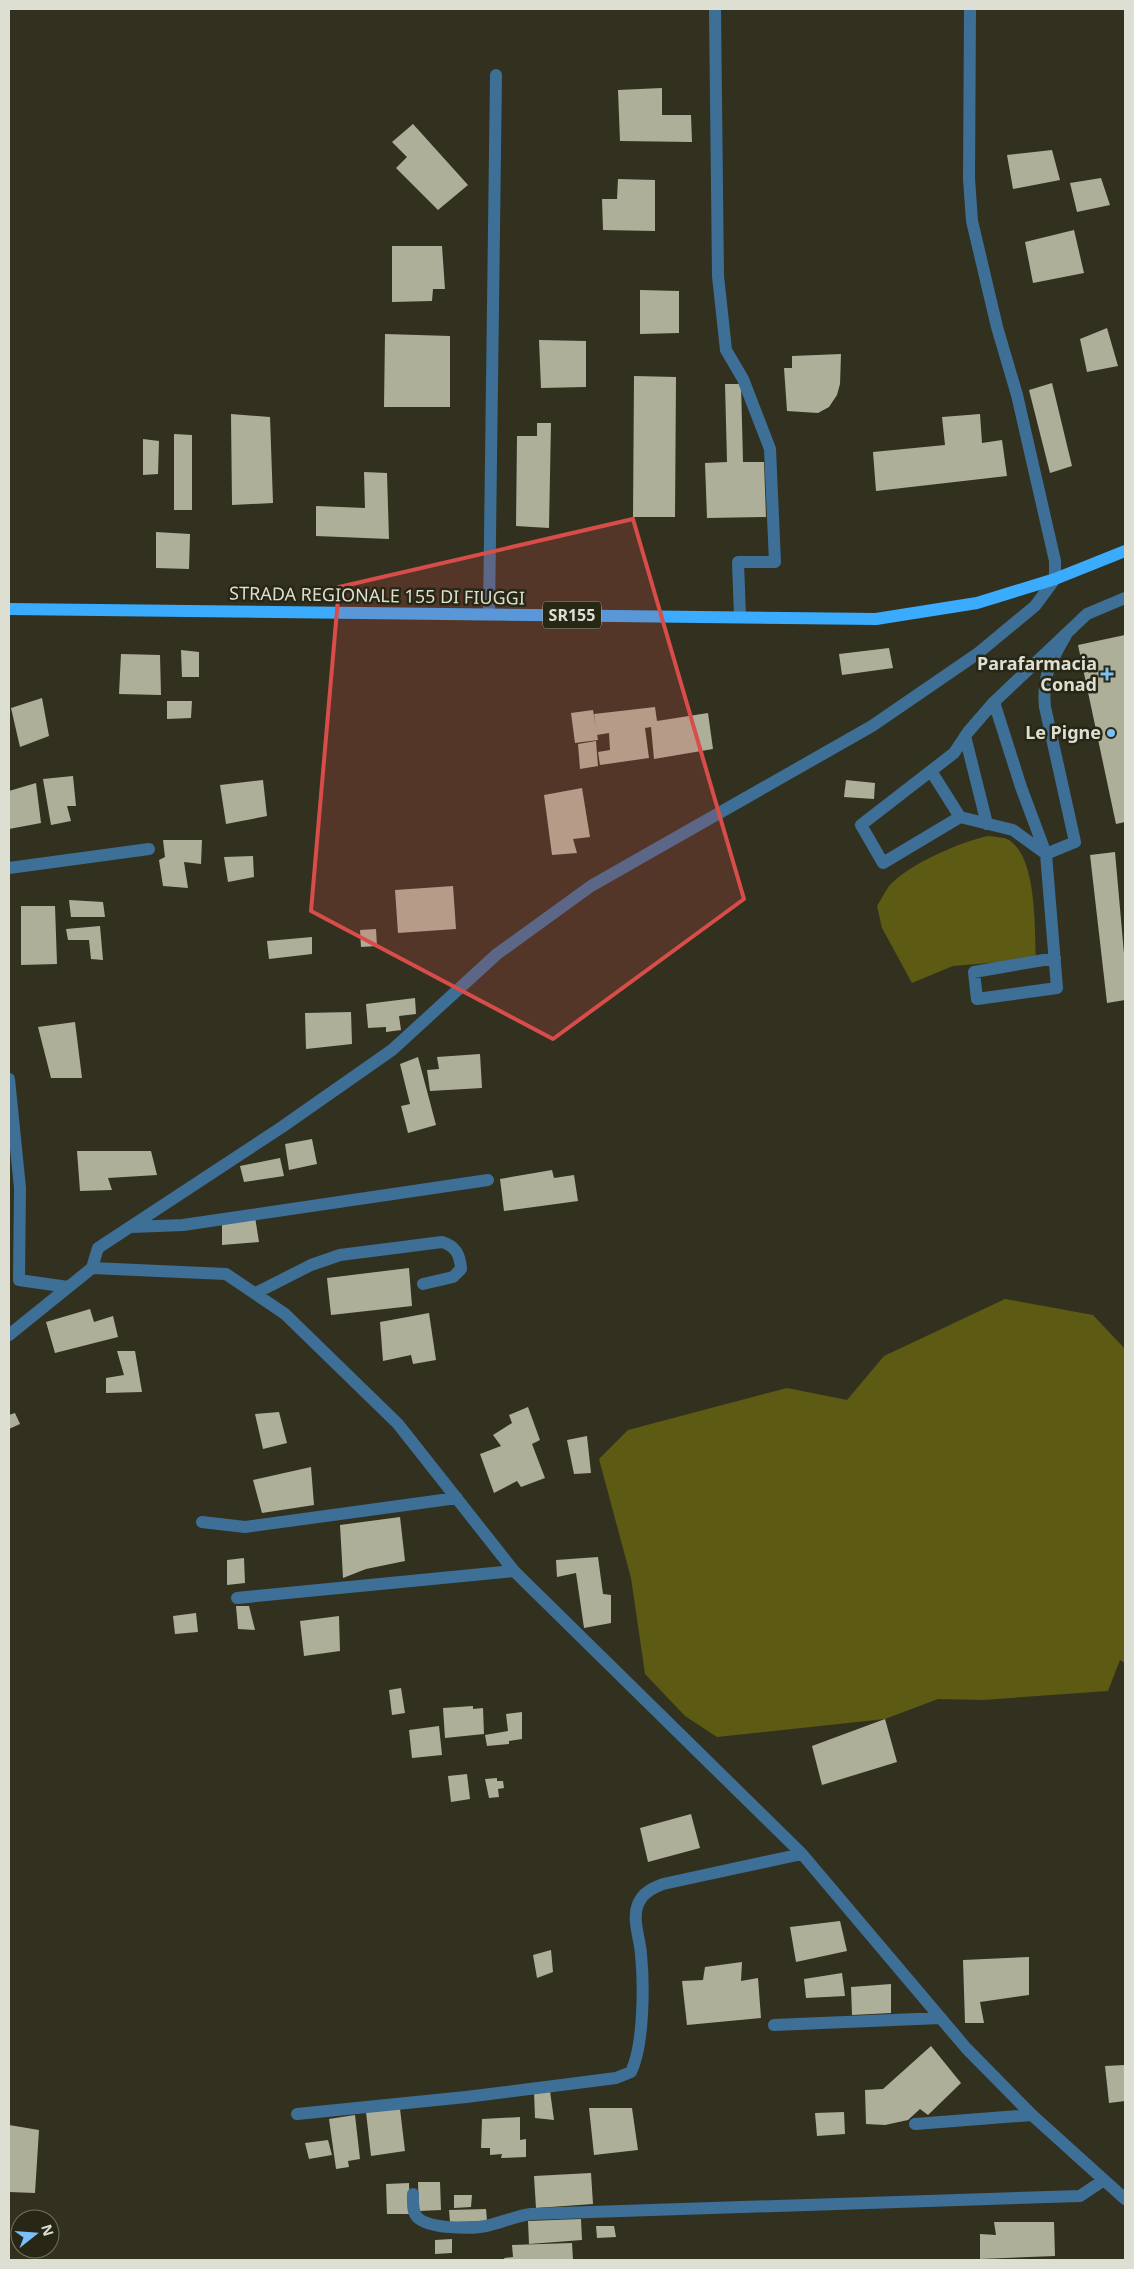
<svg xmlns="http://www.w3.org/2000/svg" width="1134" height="2269" viewBox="0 0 1134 2269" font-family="'Noto Sans',sans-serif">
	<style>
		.green { fill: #5c5a13 }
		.building { fill: #aeaf99 }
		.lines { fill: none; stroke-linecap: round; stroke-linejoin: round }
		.minor { stroke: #3e6f97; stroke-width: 12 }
		.major { stroke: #3babfd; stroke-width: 12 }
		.marked { fill: #d84d4a; fill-opacity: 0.2; stroke: #d84d4a; stroke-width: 4; stroke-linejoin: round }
		.poi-dot { fill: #7abff8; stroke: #282715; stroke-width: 2 }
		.labels { text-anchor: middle; stroke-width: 5; stroke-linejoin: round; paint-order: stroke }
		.shield { fill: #282715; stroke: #a7a89a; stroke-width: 1 }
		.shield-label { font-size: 16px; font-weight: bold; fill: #dedfd3 }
		.street-label { font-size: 18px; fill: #dedfd3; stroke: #282715 }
		.poi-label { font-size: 18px; font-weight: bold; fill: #dedfd3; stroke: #282715; text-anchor: end }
	</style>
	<rect width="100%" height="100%" fill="#32311f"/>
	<path class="green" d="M988,836C994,837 1002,837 1007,839C1038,855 1034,929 1036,959L953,966L912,983L882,928L877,906C881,899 885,892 889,886C909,864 960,842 988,836Z
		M1005,1299L1093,1315L1125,1349V1663L1120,1660L1108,1691L983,1700L938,1699L885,1719L717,1737L685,1716L645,1674L631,1578L599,1459L628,1430L787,1388L847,1400L884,1356Z"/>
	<path class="building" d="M662,88V115H691L692,142L620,141L618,90Z
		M413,124L468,185L438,210L396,168L407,157L392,142Z
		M1052,150L1060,180L1013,189L1007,155Z
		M1101,178L1110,205L1077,212L1070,183Z
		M618,179L655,180V231L603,230L602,199H617Z
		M1074,230L1084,273L1033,283L1025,242Z
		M392,246H442L445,289H433L432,301L392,302Z
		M640,290L679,291V333L640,334Z
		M1107,328L1118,366L1087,372L1080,339Z
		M385,334L450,336V407H384Z
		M539,340L586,341V387L541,388Z
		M841,354L840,384L837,395L829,407L818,413L787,411L784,368H792V356Z
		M634,376L676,377L675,517H633Z
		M1052,383L1072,466L1050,473L1029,390Z
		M725,384H741L743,462H764L766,517L707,518L705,463L727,462Z
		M231,414L270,417L273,503L232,505Z
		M980,414L982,443L1002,440L1007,476L876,491L873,452L945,445L942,417Z
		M537,423H551L549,528L516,526L517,436H537Z
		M174,434L192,435V510H174Z
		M143,439L159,441L158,474L143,475Z
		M364,472L387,473L389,539L316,536V506L365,508Z
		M156,532L190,534L189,569L156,568Z
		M1125,635V822L1116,824L1078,645Z
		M889,648L893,668L842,675L839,654Z
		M181,650L199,652V677H182Z
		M121,654L160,655L161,695L119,694Z
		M42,698L49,736L20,747L11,708Z
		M167,701H192L191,718L167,719Z
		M655,707L657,721L708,713L713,749L654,759L651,727L645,728L649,758L600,765L598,752L610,750L609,733L597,735L594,714Z
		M593,710L598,740L575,743L571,713Z
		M596,741L598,766L580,769L578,744Z
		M73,776L76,806H67L71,821L51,825L43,779Z
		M263,780L267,816L226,824L220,785Z
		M846,780L875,783L874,799L844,797Z
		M36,783L41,823L9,829V791Z
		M582,788L590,837L573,839L577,853L552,855L544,795Z
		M163,840H202L201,864L184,862L188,888L163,886L159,860L165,857Z
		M1115,852L1125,965V1000L1107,1003L1090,855Z
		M253,856L254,877L228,882L224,857Z
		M453,886L456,929L398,933L395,890Z
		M69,900L103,902L105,917H71Z
		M21,906H55L57,964L21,965Z
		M100,926L103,960L91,959L89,940H68L66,929Z
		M376,929L377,946L361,947L360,930Z
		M312,937V954L269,959L267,941Z
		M415,998L416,1014L399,1016L401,1030L386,1032V1027L368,1028L366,1004Z
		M351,1012L352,1044L306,1049L305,1013Z
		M75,1022L82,1078H51L38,1027Z
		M480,1054L482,1088L430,1091L427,1070L439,1069L437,1057Z
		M418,1057L436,1125L408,1133L401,1106L410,1104L400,1064Z
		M312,1139L317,1164L289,1170L285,1144Z
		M77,1151H151L157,1175L108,1178L112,1190L80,1191Z
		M280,1158L284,1176L244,1182L240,1166Z
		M552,1170L554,1178L574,1175L578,1201L504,1211L500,1179Z
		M255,1217L259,1242L222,1245V1220Z
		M409,1268L412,1306L331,1315L327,1278Z
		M90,1309L94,1322L113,1316L118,1337L55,1353L46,1322Z
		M429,1313L436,1360L413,1364L411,1355L383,1361L380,1322Z
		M117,1351H135L142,1392L106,1393V1378L124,1375Z
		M528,1407L540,1440L532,1444L545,1478L521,1487L517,1481L494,1493L480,1454L501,1446L493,1435L512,1423L509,1415Z
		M279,1412L287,1443L263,1449L255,1414Z
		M15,1413L20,1424L9,1429V1415Z
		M587,1436L591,1473L574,1474L567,1440Z
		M311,1467L314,1505L262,1513L253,1480Z
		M400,1517L405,1561L366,1569L343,1578L340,1525Z
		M598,1557L603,1594L611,1595V1623L584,1628L576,1573L557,1577L556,1560Z
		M244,1558L245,1583L227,1585V1560Z
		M236,1606H249L255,1630L238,1629Z
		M196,1613L198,1632L175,1634L173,1616Z
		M339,1616L340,1651L304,1656L300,1621Z
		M401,1688L405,1713L392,1715L389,1690Z
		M473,1706V1709L483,1708L484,1734L445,1738L443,1708Z
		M522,1712V1739L509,1741V1744L487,1746L485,1735L508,1731L506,1714Z
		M885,1719L897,1762L822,1785L812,1746Z
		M439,1726L442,1755L412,1758L409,1730Z
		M467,1774L470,1799L451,1802L448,1776Z
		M497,1778V1781H503L504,1788L498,1789L499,1797L489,1798L485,1779Z
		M691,1814L700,1848L648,1862L640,1828Z
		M840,1921L847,1951L796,1962L790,1927Z
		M551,1950L553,1972L537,1978L533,1955Z
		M1029,1957V1995L980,2002L984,2023H965L963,1960Z
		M742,1962L741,1981L758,1978L761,2018L687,2025L682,1981L703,1980L705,1967Z
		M842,1973L845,1996L806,1998L804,1979Z
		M891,1984V2013L852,2015L851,1987Z
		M931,2046L961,2083L928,2115L920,2109L908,2120L885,2125L866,2124L865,2090L883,2089Z
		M1125,2065V2101L1109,2103L1105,2066Z
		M534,2091H550L554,2120L535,2118Z
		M589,2108H632L638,2150L594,2155Z
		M400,2109L405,2151L371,2156L366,2112Z
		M844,2112L845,2134L817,2136L815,2113Z
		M355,2115L360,2159L348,2161L349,2167L336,2169L329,2119Z
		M520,2117V2140L526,2139V2157L501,2158L502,2154L490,2155V2148H481L482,2119Z
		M9,2125L39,2130L35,2193L9,2192Z
		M328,2140L332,2155L309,2159L305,2143Z
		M591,2173L593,2204L536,2208L534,2176Z
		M418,2182H440L441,2210L419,2211Z
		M409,2183L410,2214H387L386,2184Z
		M454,2195H472L471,2207L454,2208Z
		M486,2209L487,2221L450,2222L449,2210Z
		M581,2219L582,2240L529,2244L528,2221Z
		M994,2222H1054L1055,2256L980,2259V2234L996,2235Z
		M596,2226H614L616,2237L597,2238Z
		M452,2239V2253L435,2254V2240Z
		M572,2243L573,2260H505L504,2258L513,2257L512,2245Z"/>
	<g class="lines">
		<path class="minor" d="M715,9L718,276L726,350L743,379L770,449L775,562H738L740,617
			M489,614L496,75
			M994,702L968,732L954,753L861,825L883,863L960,817L1013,830L1046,854L1075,842L1045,707C1042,676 1051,661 1066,635
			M965,736L987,824
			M931,771L960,817
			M9,868L149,849
			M1055,958L974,972L977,999L1057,988L1046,854L1021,787L994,702L1087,614L1125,598
			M9,1079L20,1188L19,1280L68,1287
			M131,1227L183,1225L488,1180
			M92,1268L98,1248L282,1127L392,1050L497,954L591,886L872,726L977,654L1035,606L1055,579V561L1017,395L997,327L972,221L969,179L970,9
			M256,1293L311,1265L340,1255L442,1242C456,1246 460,1255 461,1269L453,1277L423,1284
			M9,1335L92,1268L226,1274L285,1314L398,1424L514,1571L802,1854L966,2048L1032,2115L1125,2199
			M202,1522L245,1527L457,1498
			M237,1598L514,1571
			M774,2025L941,2018
			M297,2114L466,2097L616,2078L631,2072C644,2045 644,1985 641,1954C640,1938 631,1918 639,1902C644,1892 653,1888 663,1884L802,1854
			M915,2124L1032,2115
			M413,2194C413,2201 412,2211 417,2217C428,2229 471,2229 486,2226C501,2223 515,2216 531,2214L1080,2196L1104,2180"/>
		<path class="major" d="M9,609L876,619L977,603L1055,579L1125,551"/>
	</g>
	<path class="marked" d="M633,519L744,899L553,1039L311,911L339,587Z"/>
	<g class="poi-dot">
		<path d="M1104.5 666.5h5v5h5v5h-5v5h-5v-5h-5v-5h5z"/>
		<circle cx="1111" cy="733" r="5"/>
	</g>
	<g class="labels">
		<rect class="shield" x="543" y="601.5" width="58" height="27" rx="4"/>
		<g class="shield-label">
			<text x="572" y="621">SR155</text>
		</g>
		<g class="street-label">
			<text transform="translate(377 596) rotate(1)" y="6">STRADA REGIONALE 155 DI FIUGGI</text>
		</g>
		<g class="poi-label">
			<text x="1097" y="670">Parafarmacia<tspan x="1097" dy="21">Conad</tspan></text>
			<text x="1101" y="739">Le Pigne</text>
		</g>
	</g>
	<rect width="1134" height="2269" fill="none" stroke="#dedfd3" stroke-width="20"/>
	<g transform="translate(35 2234) rotate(73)"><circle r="24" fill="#282715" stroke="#717161"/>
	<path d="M0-4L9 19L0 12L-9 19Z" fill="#7abff8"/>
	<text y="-8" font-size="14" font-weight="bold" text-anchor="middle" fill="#dedfd3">N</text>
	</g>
</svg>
